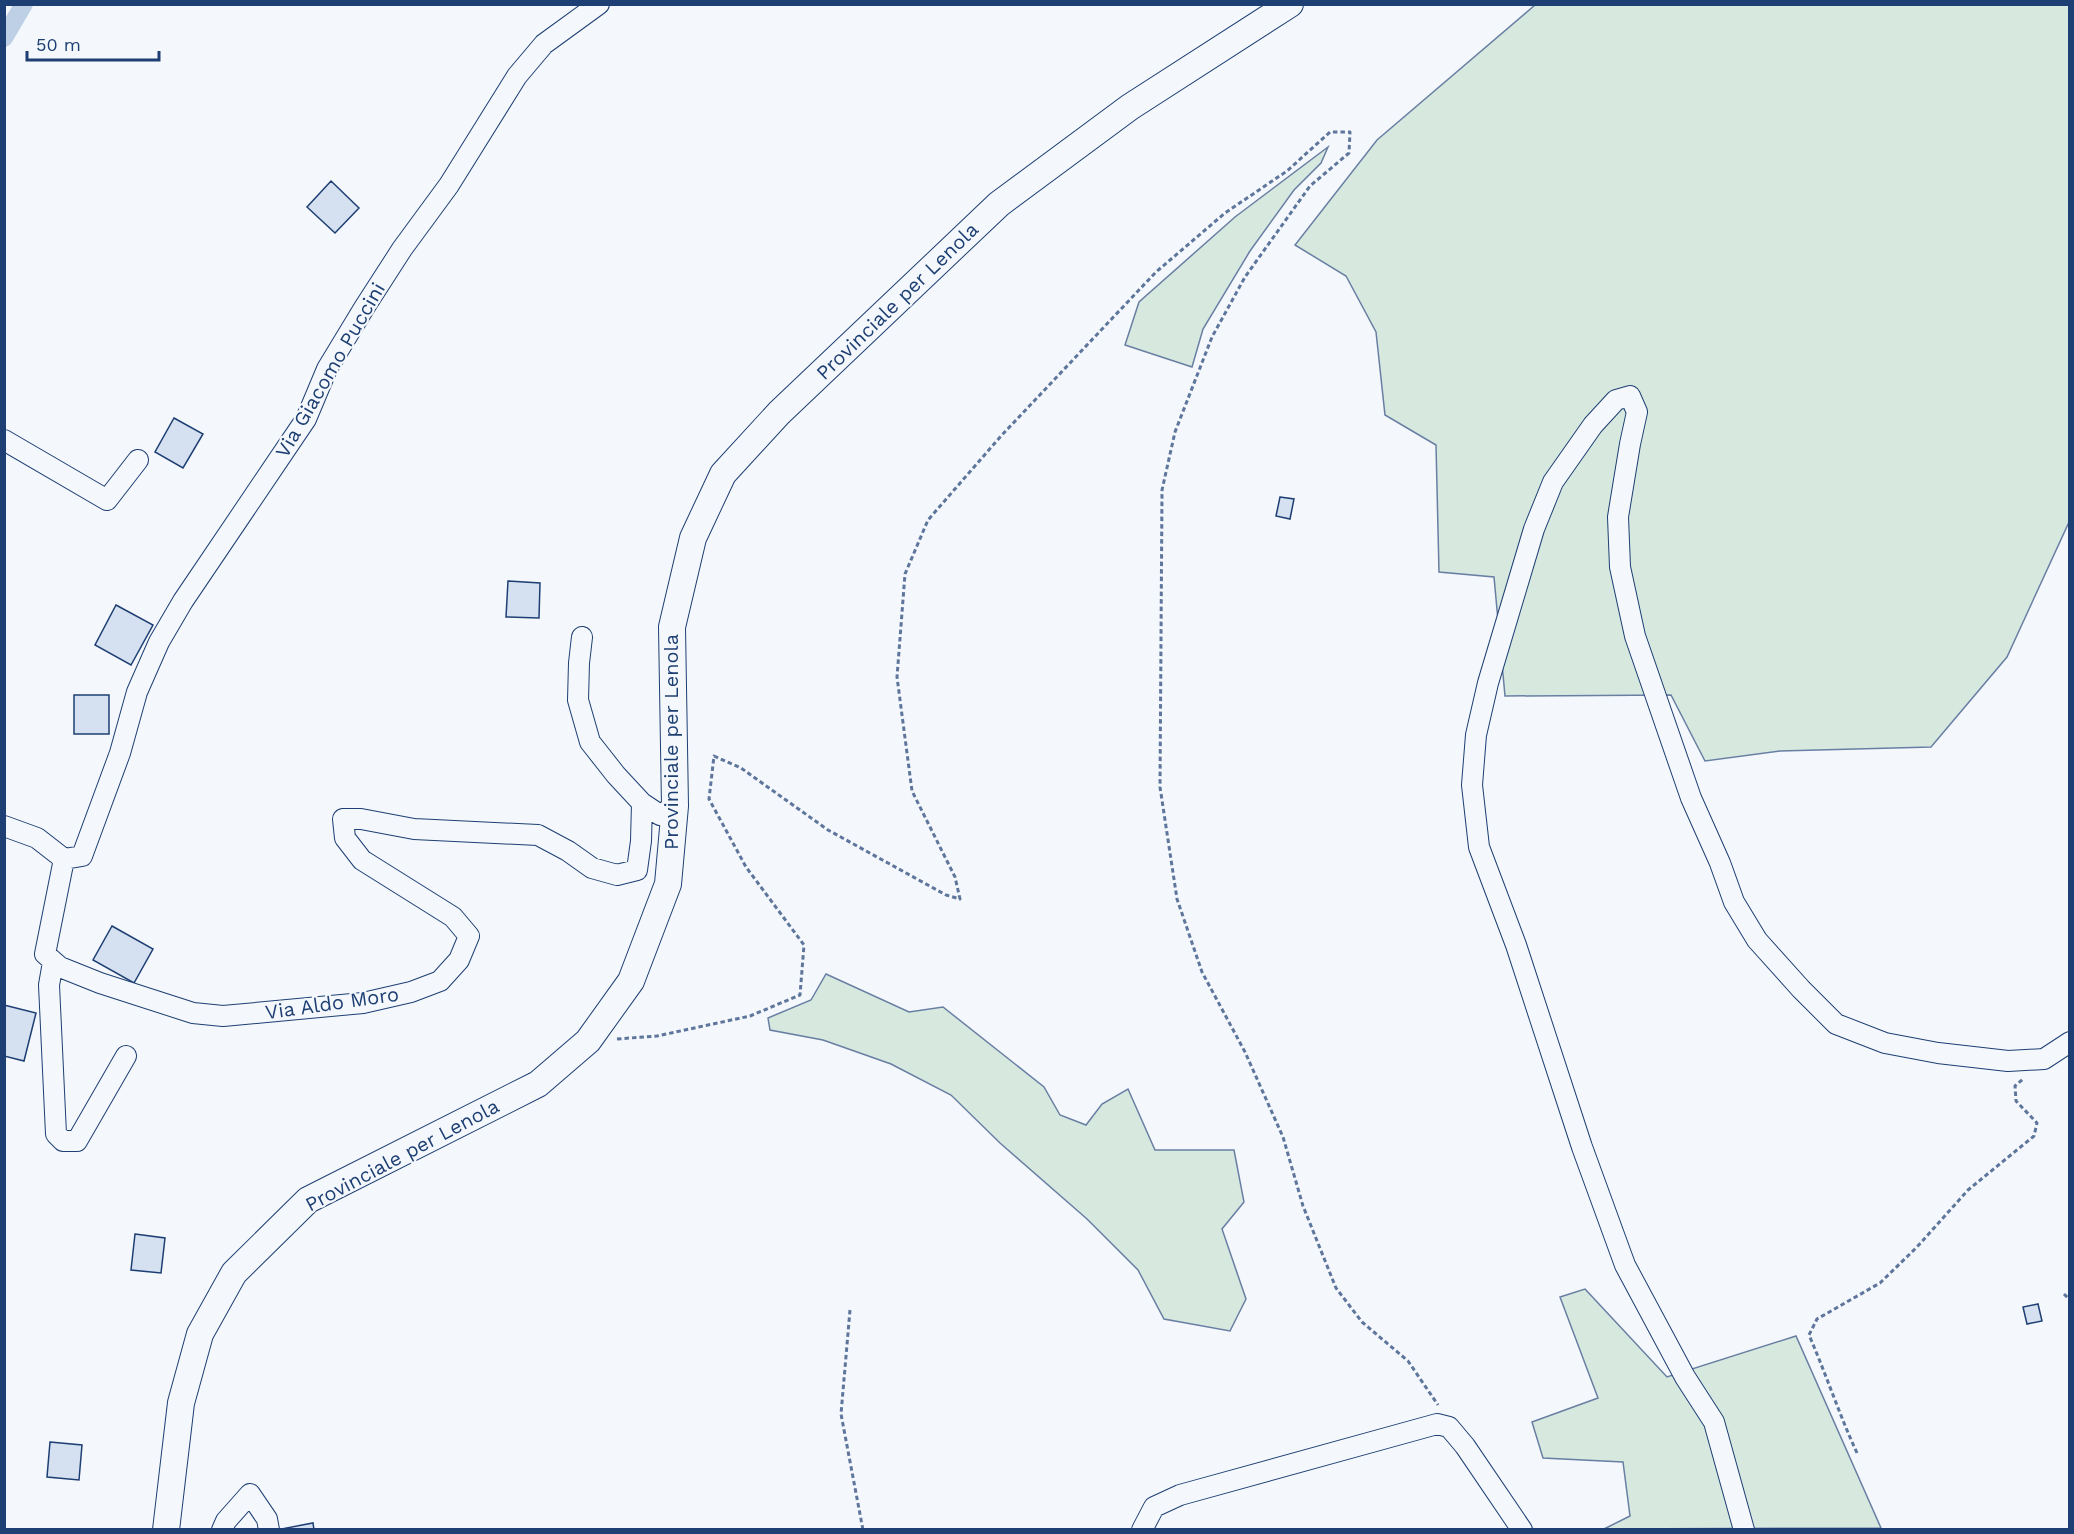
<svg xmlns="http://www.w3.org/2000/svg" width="2074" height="1534" viewBox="0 0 2074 1534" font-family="'Work Sans',sans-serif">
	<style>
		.green { fill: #d7e8df; stroke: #687fa3; stroke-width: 1.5 }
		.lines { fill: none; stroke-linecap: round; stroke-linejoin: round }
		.canal { stroke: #bed0e5; stroke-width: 18 }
		.building { fill: #d5e0f0; stroke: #1d3f73; stroke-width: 1.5 }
		.minor-casing { stroke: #1d3f73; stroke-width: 22 }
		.major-casing { stroke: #1d3f73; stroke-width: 28 }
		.path { stroke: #5e769c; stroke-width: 3; stroke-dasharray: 4.5 3; stroke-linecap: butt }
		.minor { stroke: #f4f7fb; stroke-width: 20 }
		.major { stroke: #f4f7fb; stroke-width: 26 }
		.labels { text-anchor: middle; stroke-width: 4.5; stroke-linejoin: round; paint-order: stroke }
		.street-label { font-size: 20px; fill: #1d3f73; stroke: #f4f7fb }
	</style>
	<rect width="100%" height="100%" fill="#f4f7fb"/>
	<path class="green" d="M1535,5H2069V522L2007,657L1931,747L1780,751L1705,761L1671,695L1505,696L1494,577L1439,572L1436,445L1385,415L1376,332L1346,276L1295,245L1377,140Z
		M1328,147L1321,163L1294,190L1250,251L1203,329L1192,367L1125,345L1139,302L1235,217Z
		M826,974L909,1012L943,1007L1044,1087L1060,1115L1086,1125L1102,1104L1128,1089L1155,1150H1234L1244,1202L1222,1229L1246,1299L1230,1331L1164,1319L1138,1270L1087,1219L1000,1143L951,1095L891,1064L823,1040L770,1030L768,1018L811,1000Z
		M1585,1289L1667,1377L1796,1336L1881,1528L1604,1529L1630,1516L1623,1462L1543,1458L1532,1422L1598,1398L1560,1297Z"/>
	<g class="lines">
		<path class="canal" d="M4,38L24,4"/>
	</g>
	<path class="building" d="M331,181L359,208L335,233L307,207Z
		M174,418L203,434L183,468L155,452Z
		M1280,497L1294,499L1290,519L1276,516Z
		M508,581L540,583L539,618L506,617Z
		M116,605L153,625L131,665L95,645Z
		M74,695H109V734H74Z
		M112,926L153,949L134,983L93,960Z
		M4,1005L36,1013L24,1061L4,1056Z
		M135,1234L165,1238L161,1273L131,1270Z
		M2038,1304L2042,1321L2027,1324L2023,1307Z
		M50,1442L82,1445L79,1480L47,1477Z
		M313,1523L314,1530H281V1529Z"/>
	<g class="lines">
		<defs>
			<path id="minor" d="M4,440L107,500L138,460
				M582,637L579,663L578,700L590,742L616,775L642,803L660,815L675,806
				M4,826L37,838L64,859L45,954L60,967L100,983L193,1013L223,1016L363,1003L411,992L440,981L459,960L469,936L453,917L362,860L345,838L343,819H361L414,829L538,835L568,851L592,868L617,875L637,870L641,841L642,803
				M64,859L82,856L120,753L137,692L159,642L183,601L306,419L327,369L364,308L402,249L449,185L517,76L544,44L599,4
				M53,962L49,985L56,1134L63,1141H77L126,1056
				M222,1530L226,1521L250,1494L267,1519L269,1530
				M1142,1530L1154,1507L1180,1495L1437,1424L1449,1427L1465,1446L1522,1530
				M1744,1530L1714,1422L1685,1377L1625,1265L1582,1147L1516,945L1479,847L1472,785L1476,735L1488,683L1534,529L1553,482L1593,425L1616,400L1630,396L1637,412L1630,444L1618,517L1620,567L1635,636L1691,798L1720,863L1734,902L1757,940L1801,989L1836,1024L1885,1043L1938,1053L2008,1061L2044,1059L2070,1042"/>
			<path id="major" d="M166,1530L181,1403L200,1334L234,1273L308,1200L538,1084L588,1041L631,981L668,884L675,806L672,627L693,538L723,474L779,413L999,204L1130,107L1290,4"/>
		</defs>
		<use href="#minor" class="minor-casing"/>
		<use href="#major" class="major-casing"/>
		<path class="path" d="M617,1039L657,1036L750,1016L800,995L804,945L746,867L709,799L714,756L741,768L828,830L946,895L960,899L955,877L912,791L897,677L905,574L928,520L1001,436L1156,272L1225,213L1287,171L1330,132H1350L1349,153L1310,186L1245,277L1212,337L1175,432L1162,490L1160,787L1177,899L1202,972L1245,1052L1283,1137L1303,1206L1336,1288L1362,1322L1408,1361L1438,1405
			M2064,1294L2070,1300
			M850,1310L841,1414L863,1530
			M1857,1453C1839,1414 1826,1374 1809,1335L1817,1319L1880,1283L1917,1247L1968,1190L2034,1136L2037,1123L2016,1101L2015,1086L2023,1079"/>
		<use href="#minor" class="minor"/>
		<use href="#major" class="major"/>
	</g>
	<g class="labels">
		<g class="street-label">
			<text transform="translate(897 301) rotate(-44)" y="7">Provinciale per Lenola</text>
			<text transform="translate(330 370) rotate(-60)" y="7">Via Giacomo Puccini</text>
			<text transform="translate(671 742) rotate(-90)" y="7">Provinciale per Lenola</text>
			<text transform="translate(332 1003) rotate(-8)" y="7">Via Aldo Moro</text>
			<text transform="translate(402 1155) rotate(-28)" y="7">Provinciale per Lenola</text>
		</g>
	</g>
	<rect width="2074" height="1534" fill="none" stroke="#1d3f73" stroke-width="12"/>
	<path d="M27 51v9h132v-9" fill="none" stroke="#1d3f73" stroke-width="3"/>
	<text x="36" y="51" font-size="18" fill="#1d3f73" stroke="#f4f7fb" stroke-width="4.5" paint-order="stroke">50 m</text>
</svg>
